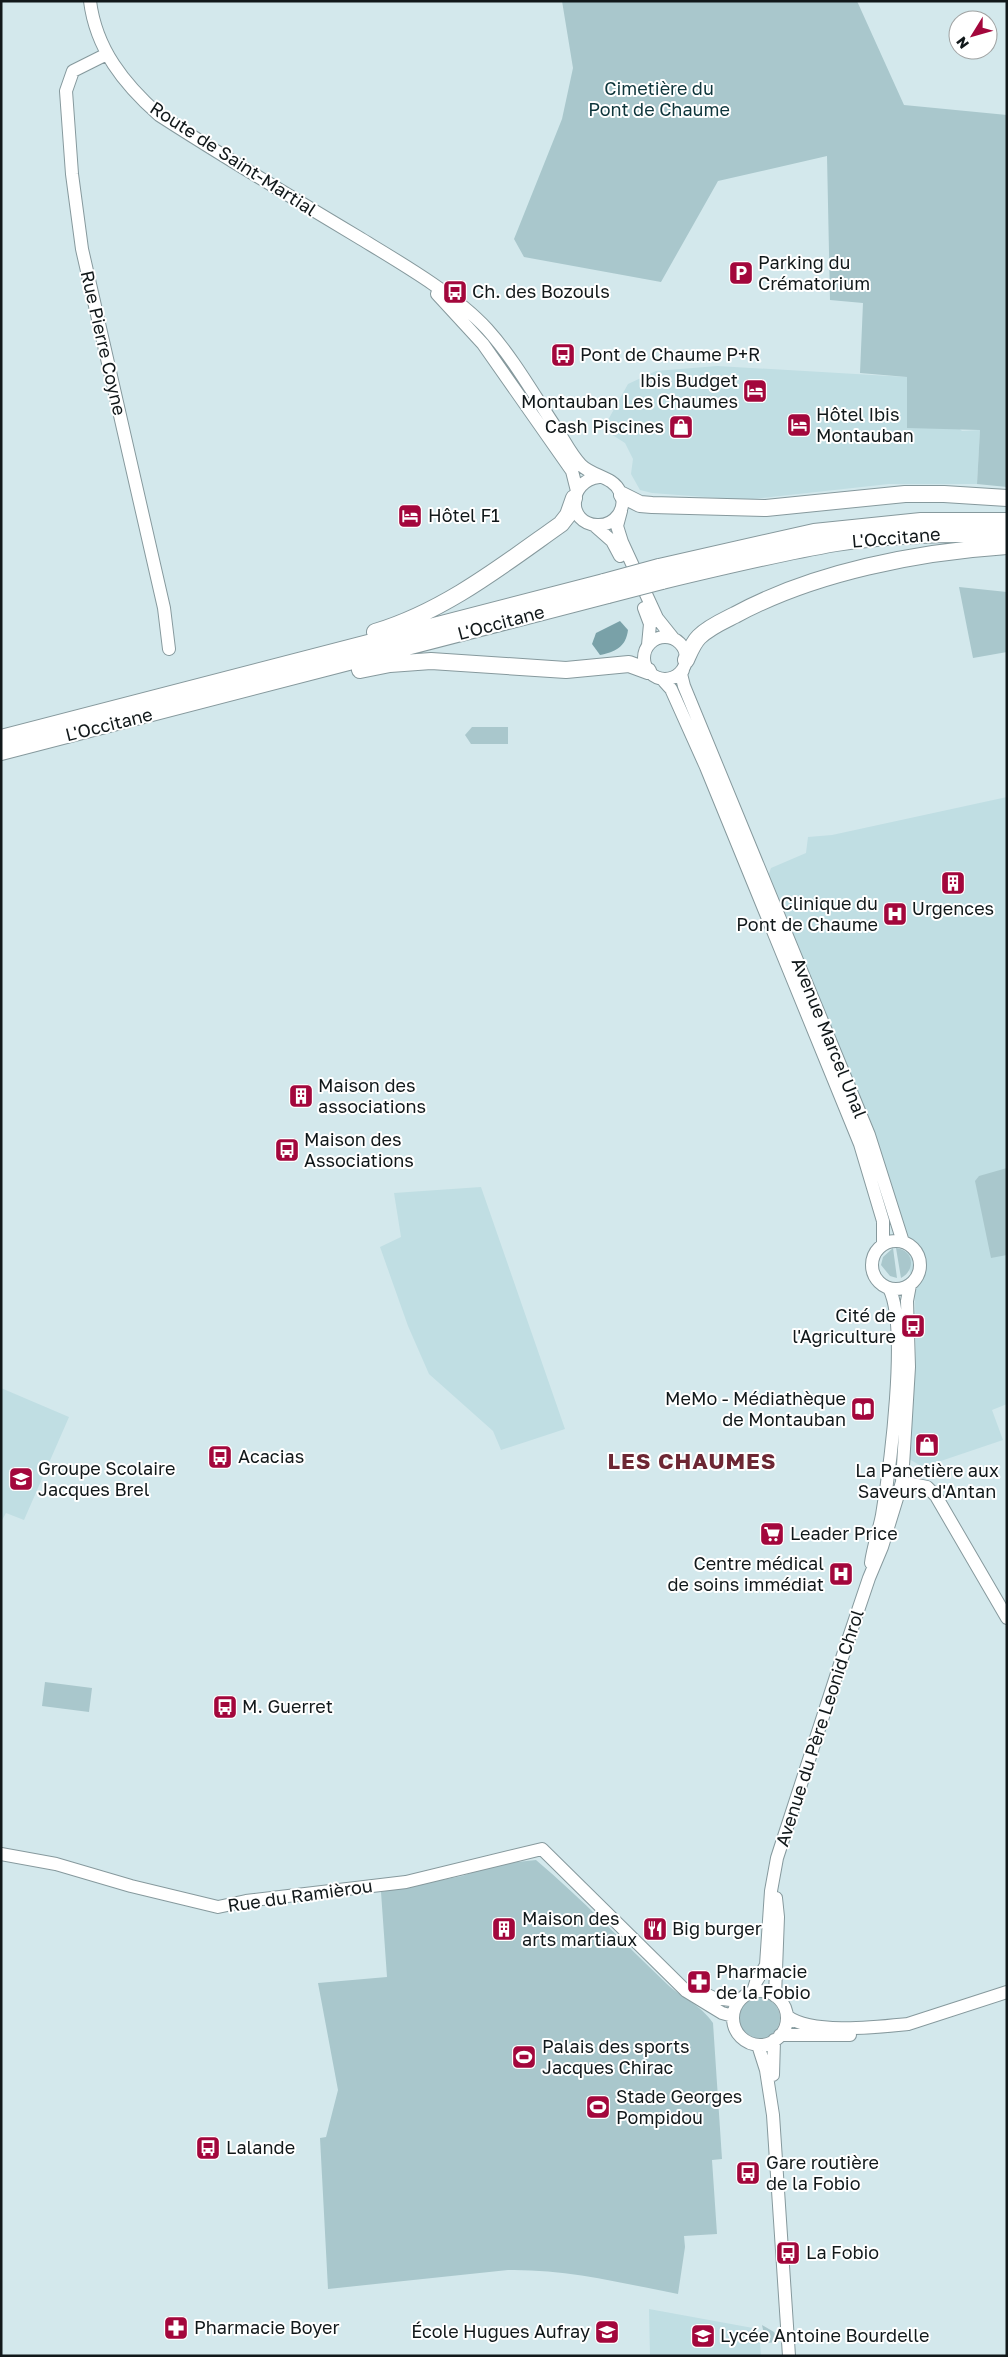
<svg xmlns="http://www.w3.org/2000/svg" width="1008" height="2357" viewBox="0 0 1008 2357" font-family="'Golos Text',sans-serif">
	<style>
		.built { fill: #c0dee3 }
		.green { fill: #a9c7cc }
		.water { fill: #79a1a8 }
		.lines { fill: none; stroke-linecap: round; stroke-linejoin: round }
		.secondary-casing { stroke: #86999d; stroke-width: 14 }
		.highway-casing { stroke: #86999d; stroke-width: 18 }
		.secondary { stroke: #fff; stroke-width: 12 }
		.highway { stroke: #fff; stroke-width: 16 }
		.highway-bridge-casing { stroke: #86999d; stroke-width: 18; stroke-linecap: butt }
		.highway-bridge { stroke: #fff; stroke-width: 16 }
		.labels { text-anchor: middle; stroke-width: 4; stroke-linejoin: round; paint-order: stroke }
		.park-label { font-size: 18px; fill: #0d353b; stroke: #fff }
		.street-label { font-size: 18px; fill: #11181a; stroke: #fff }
		.poi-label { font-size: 18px; fill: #11181a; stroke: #fff; text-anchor: start }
		.district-label { font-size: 22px; font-weight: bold; letter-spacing: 1px; fill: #6d2734; stroke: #fff }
	</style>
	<rect width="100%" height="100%" fill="#d3e8ec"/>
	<path class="built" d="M717,366L907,377L962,431L980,430L977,484H889L744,500L652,493L640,490L631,474L633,459L625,443L603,429L628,384L656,371Z
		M1007,797V1404L992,1410L1003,1440L923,1467L909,1459L916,1357L915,1298L899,1217L878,1142L768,876L771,868L806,853L808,837L832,835Z
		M481,1187L565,1429L501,1450L493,1431L429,1374L408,1326L380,1247L401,1237L394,1193Z
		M1,1388L69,1417L24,1520L6,1513L1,1522Z
		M649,2309L753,2328L760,2343L761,2356H650Z"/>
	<path class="green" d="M562,1H857L904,105L1007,115V487L977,484L980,430L907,428V377L860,373L863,303L830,300L827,156L718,181L661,282L524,257L514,239L562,119L573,68Z
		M959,587L1007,592V652L973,658Z
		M472,727H508V744H471L465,735Z
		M1007,1168V1255L991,1258L975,1181L979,1176Z
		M893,1248L897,1278L890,1276L881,1265L883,1257Z
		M896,1248C914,1250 916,1270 901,1278Z
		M45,1682L92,1688L89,1712L42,1706Z
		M536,1860C582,1899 623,1942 667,1984C683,1999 700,2004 713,2023L722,2159L712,2160L717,2234L684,2236L685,2247L678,2294C622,2283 566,2269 508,2270L328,2289L320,2138L326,2137L338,2090L318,1983L387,1977L381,1892L462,1876L498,1864Z
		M738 2018a21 21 0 1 1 42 0a21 21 0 1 1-42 0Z
		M762,2325L774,2332L778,2342L766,2343Z"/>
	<path class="water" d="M620,621L628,630C626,647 615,652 600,655L592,644L596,633Z"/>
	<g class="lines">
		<defs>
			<path id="secondary" d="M90,1C96,49 124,84 159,115C224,157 291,197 358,237C399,262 455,294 487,329C514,359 535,397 558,431C565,442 572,456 581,465C593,477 613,476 620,492C628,508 615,526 597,525C567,524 567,481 599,477
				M107,54L73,71L66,91L72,174L82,249L164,608L169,649
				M437,294L483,344L572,471L577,491
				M621,511L617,526L622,542L657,618L673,638
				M595,526L612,541L620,556
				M644,608L650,624L648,645
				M644 658a21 21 0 1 1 42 0a21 21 0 1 1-42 0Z
				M683,670L681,674L684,686L869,1135L903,1242
				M662,679L671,689L706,767L860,1144L883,1221V1244
				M872 1265a24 24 0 1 1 48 0a24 24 0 1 1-48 0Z
				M902,1482L927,1487L936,1496L1007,1618
				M871,1563C873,1547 879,1531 882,1515C890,1468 909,1327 889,1288
				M1,1854L56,1864L131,1886L218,1907L246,1901L406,1882L542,1849L686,1991L722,2013L733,2016
				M733 2018a27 27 0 1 1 54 0a27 27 0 1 1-54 0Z
				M701,1992L714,1998L739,2001
				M753,1992L756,1982L766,1965L771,1891L777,1858L843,1655L869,1578L882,1547L902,1482L909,1367L907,1301L910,1285
				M775,1996L778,1917L776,1898
				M787,2016C811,2035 878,2027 908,2024L1007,1992
				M780,2035H850
				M758,2045L766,2070L773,2115L789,2356
				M773,2075L774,2040"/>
			<path id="highway" d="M622,495L640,504L652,505L766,508L905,494H944L1007,498
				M659,567L814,532L921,521H1007
				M662,581C720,567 778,553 836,543C893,534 950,533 1007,534
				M375,632C445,611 503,565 561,524L568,515L574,498
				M686,660C690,651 693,643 699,637C709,627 723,621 735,615C814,572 918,552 1007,546
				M360,670L390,664L431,661L566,670L629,664L648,671
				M1,738L604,582
				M1,752L608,595"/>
		</defs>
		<use href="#secondary" class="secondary-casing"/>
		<use href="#highway" class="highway-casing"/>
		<use href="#secondary" class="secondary"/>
		<use href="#highway" class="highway"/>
		<defs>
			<path id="highway-bridge" d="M604,582L659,567
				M608,595L662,581"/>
		</defs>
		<use href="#highway-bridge" class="highway-bridge-casing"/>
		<use href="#highway-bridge" class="highway-bridge"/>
	</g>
	<defs>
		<symbol id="parking-square" viewBox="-11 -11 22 22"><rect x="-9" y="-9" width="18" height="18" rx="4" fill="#a3073c" stroke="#fff"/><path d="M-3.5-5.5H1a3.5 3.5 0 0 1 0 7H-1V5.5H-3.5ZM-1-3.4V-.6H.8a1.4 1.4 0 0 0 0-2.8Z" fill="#fff"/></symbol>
		<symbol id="bus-square" viewBox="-11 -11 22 22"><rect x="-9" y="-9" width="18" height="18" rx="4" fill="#a3073c" stroke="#fff"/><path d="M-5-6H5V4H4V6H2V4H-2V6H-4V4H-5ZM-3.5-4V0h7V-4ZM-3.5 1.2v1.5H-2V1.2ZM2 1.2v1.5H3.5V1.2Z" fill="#fff"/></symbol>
		<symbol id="hotel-square" viewBox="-11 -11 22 22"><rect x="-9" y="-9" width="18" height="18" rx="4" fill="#a3073c" stroke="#fff"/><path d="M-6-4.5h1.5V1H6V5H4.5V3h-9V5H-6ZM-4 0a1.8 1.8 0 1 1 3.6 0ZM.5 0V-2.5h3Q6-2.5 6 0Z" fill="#fff"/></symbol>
		<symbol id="shop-square" viewBox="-11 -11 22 22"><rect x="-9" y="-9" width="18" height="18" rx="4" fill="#a3073c" stroke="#fff"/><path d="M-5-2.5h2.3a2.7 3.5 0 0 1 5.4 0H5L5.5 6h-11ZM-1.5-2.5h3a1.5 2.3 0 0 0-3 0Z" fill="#fff"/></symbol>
		<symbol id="building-square" viewBox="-11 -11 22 22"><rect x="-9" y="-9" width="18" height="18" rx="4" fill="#a3073c" stroke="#fff"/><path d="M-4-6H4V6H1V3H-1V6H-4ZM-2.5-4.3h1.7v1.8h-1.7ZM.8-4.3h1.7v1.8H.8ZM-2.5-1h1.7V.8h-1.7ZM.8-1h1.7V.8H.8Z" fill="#fff"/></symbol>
		<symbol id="hospital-square" viewBox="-11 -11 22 22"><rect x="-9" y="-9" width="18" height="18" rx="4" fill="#a3073c" stroke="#fff"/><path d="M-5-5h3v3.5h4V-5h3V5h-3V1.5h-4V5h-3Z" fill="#fff"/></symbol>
		<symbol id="library-square" viewBox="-11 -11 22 22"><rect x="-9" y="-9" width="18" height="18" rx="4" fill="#a3073c" stroke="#fff"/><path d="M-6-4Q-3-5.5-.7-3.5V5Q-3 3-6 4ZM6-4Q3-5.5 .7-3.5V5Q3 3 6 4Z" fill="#fff"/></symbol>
		<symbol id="school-square" viewBox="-11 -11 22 22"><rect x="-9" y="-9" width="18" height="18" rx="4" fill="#a3073c" stroke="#fff"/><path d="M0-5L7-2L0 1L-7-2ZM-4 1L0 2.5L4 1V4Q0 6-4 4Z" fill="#fff"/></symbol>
		<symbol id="supermarket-square" viewBox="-11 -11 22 22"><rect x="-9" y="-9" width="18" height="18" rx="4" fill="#a3073c" stroke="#fff"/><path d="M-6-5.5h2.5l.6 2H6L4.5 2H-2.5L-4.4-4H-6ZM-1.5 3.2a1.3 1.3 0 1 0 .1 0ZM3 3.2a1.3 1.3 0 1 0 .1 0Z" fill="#fff"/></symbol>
		<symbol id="restaurant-square" viewBox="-11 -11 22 22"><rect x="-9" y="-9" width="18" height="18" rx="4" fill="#a3073c" stroke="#fff"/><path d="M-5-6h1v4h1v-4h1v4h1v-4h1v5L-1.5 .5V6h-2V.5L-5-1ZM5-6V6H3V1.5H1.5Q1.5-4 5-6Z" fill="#fff"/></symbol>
		<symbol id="pharmacy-square" viewBox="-11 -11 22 22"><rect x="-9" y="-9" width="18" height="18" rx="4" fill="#a3073c" stroke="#fff"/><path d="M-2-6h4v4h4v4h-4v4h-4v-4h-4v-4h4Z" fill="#fff"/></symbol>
		<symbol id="stadium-square" viewBox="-11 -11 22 22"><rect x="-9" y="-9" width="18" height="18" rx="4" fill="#a3073c" stroke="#fff"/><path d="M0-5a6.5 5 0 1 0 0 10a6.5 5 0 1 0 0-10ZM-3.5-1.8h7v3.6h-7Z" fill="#fff"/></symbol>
	</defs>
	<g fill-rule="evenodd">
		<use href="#parking-square" x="727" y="259" width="28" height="28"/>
		<use href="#bus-square" x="441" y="278" width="28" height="28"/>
		<use href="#bus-square" x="549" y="341" width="28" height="28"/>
		<use href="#hotel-square" x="741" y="377" width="28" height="28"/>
		<use href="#hotel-square" x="785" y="411" width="28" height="28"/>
		<use href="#shop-square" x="667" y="413" width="28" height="28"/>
		<use href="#hotel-square" x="396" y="502" width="28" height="28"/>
		<use href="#building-square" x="939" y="869" width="28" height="28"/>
		<use href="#hospital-square" x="881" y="900" width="28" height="28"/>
		<use href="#building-square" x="287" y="1082" width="28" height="28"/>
		<use href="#bus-square" x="273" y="1136" width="28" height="28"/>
		<use href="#bus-square" x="899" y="1312" width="28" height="28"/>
		<use href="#library-square" x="849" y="1395" width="28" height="28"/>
		<use href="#shop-square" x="913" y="1431" width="28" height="28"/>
		<use href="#bus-square" x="206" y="1443" width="28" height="28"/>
		<use href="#school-square" x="7" y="1465" width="28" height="28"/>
		<use href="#supermarket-square" x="758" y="1520" width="28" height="28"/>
		<use href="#hospital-square" x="827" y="1560" width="28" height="28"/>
		<use href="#bus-square" x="211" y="1693" width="28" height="28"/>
		<use href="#building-square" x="490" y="1915" width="28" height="28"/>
		<use href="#restaurant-square" x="641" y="1915" width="28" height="28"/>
		<use href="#pharmacy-square" x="685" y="1968" width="28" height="28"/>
		<use href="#stadium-square" x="510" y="2043" width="28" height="28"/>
		<use href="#stadium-square" x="584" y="2093" width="28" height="28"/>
		<use href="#bus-square" x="194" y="2134" width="28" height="28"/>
		<use href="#bus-square" x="734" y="2159" width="28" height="28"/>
		<use href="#bus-square" x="774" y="2239" width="28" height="28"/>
		<use href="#pharmacy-square" x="162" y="2314" width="28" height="28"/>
		<use href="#school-square" x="593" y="2318" width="28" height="28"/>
		<use href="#school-square" x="689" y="2322" width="28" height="28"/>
	</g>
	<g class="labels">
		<g class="park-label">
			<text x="659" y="95">Cimetière du<tspan x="659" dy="21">Pont de Chaume</tspan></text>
		</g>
		<g class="street-label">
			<text transform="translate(233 159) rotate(33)" y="6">Route de Saint-Martial</text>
			<text transform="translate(103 343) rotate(77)" y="6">Rue Pierre Coyne</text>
			<text transform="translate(896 538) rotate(-5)" y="6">L'Occitane</text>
			<text transform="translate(501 623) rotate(-15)" y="6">L'Occitane</text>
			<text transform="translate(109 725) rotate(-14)" y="6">L'Occitane</text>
			<text transform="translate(829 1038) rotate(68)" y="6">Avenue Marcel Unal</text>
			<text transform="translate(820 1728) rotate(-72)" y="6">Avenue du Père Leonid Chrol</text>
			<text transform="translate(300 1896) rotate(-8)" y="6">Rue du Ramièrou</text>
		</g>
		<g class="poi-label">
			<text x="758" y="269">Parking du<tspan x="758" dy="21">Crématorium</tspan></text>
			<text x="472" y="298">Ch. des Bozouls</text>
			<text x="580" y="361">Pont de Chaume P+R</text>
			<text x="738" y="387" text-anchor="end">Ibis Budget<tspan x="738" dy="21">Montauban Les Chaumes</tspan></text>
			<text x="816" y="421">Hôtel Ibis<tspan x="816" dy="21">Montauban</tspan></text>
			<text x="664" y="433" text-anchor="end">Cash Piscines</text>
			<text x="428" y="522">Hôtel F1</text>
			<text x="878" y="910" text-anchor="end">Clinique du<tspan x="878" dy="21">Pont de Chaume</tspan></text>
			<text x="953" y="915" text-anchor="middle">Urgences</text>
			<text x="318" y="1092">Maison des<tspan x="318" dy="21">associations</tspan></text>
			<text x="304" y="1146">Maison des<tspan x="304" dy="21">Associations</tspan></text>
			<text x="896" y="1322" text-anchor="end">Cité de<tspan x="896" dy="21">l'Agriculture</tspan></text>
			<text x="846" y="1405" text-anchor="end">MeMo - Médiathèque<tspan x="846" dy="21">de Montauban</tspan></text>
			<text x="238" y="1463">Acacias</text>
			<text x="38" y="1475">Groupe Scolaire<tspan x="38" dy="21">Jacques Brel</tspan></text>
			<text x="927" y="1477" text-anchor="middle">La Panetière aux<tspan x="927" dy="21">Saveurs d'Antan</tspan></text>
			<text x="790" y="1540">Leader Price</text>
			<text x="824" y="1570" text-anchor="end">Centre médical<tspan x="824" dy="21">de soins immédiat</tspan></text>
			<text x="242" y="1713">M. Guerret</text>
			<text x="522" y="1925">Maison des<tspan x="522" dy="21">arts martiaux</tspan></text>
			<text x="672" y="1935">Big burger</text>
			<text x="716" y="1978">Pharmacie<tspan x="716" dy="21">de la Fobio</tspan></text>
			<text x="542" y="2053">Palais des sports<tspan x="542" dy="21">Jacques Chirac</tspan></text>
			<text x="616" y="2103">Stade Georges<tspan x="616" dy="21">Pompidou</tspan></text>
			<text x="226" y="2154">Lalande</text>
			<text x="766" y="2169">Gare routière<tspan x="766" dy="21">de la Fobio</tspan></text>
			<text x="806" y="2259">La Fobio</text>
			<text x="194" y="2334">Pharmacie Boyer</text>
			<text x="590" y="2338" text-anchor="end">École Hugues Aufray</text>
			<text x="720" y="2342">Lycée Antoine Bourdelle</text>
		</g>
		<g class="district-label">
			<text x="692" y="1469">LES CHAUMES</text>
		</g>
	</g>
	<rect width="1008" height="2357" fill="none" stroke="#11181a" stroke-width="5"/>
	<g transform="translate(973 35) rotate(233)"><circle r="24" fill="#ffffff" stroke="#a0a3a3"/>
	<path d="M0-4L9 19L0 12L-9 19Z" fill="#a3073c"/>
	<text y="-8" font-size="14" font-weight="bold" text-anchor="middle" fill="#11181a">N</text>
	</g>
</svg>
